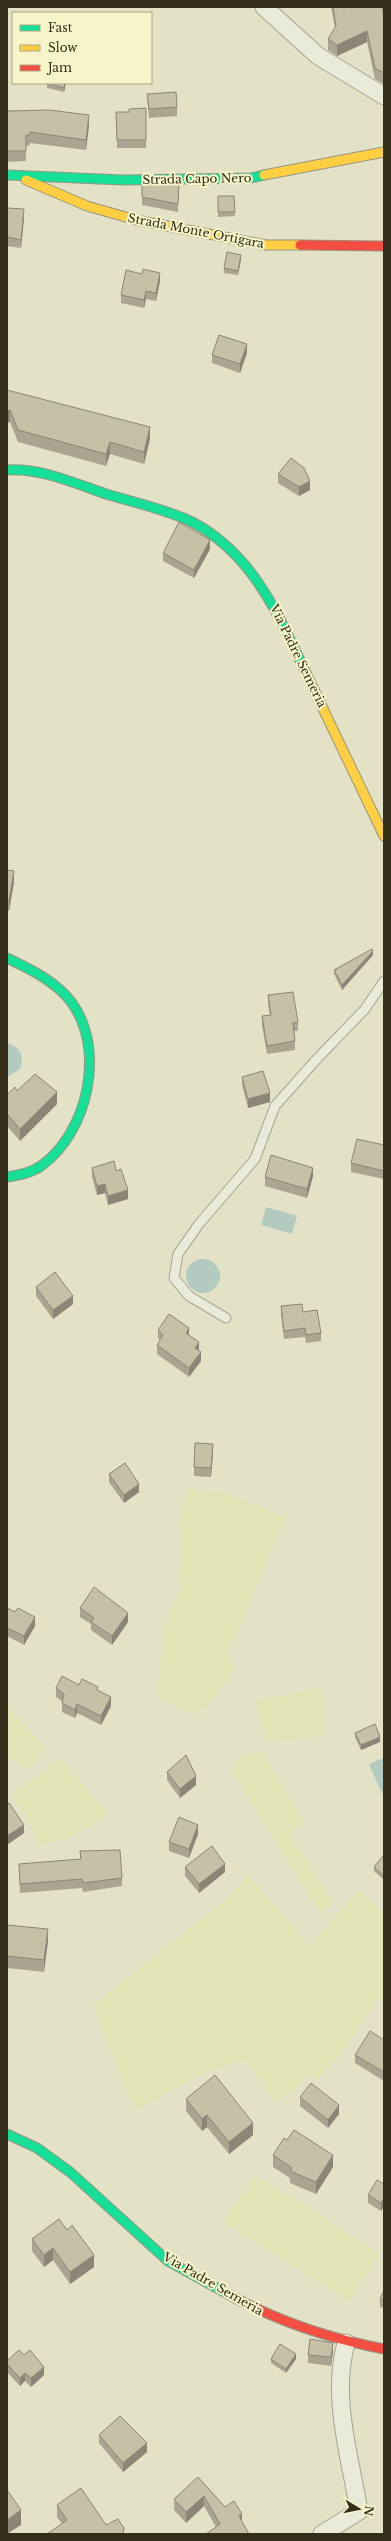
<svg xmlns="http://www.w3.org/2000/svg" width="391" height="2541" viewBox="0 0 391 2541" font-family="'Libre Baskerville',serif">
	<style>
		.farmland { fill: #e1e4b5 }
		.water { fill: #b3cac0 }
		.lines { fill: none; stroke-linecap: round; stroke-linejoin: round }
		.lane-casing { stroke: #a7a490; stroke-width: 11 }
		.street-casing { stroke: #a7a490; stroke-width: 19 }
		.fast-casing { stroke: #969480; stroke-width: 11 }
		.slow-casing { stroke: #969480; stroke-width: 11 }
		.jam-casing { stroke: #969480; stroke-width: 11 }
		.lane { stroke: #eaead9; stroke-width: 9 }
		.street { stroke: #eaead9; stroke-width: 17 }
		.fast { stroke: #16e098; stroke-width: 9 }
		.slow { stroke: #ffcf43; stroke-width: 9 }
		.jam { stroke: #f24e42; stroke-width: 9 }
		.wall { fill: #aaa590 }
		.shaded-wall { fill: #8b8675 }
		.building { fill: #c6c0a7; stroke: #8b8675 }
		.labels { text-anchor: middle; stroke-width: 4; stroke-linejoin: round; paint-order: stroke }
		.street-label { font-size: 12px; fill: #342d1a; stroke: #f6f5ca }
	</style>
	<rect width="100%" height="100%" fill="#e3e2c6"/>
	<path class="farmland" d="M190,1487L202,1493L204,1490L219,1494L221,1491L286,1517L228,1654L235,1670L209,1704L193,1714L157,1696L164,1627L181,1587L179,1573L182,1559L180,1520L183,1500Z
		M322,1688L324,1736L266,1742L255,1701Z
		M7,1705L45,1749L28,1770L7,1755Z
		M262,1751L304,1823L290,1833L333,1903L320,1913L231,1770L236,1767L234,1761Z
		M61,1758L108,1815L71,1837L38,1845L28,1820L11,1796Z
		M249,1875L309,1946L359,1890L384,1913V2003L378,1998L343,2052L315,2082L310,2073L298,2087L275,2102L245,2059L201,2074L138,2109L126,2092L93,2005L224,1901Z
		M255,2175L324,2217L380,2255L349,2301L223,2222Z"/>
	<path class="water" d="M7,1043C20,1046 25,1057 20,1069L7,1077Z
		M266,1207L297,1216L292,1234L261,1225Z
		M186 1276a17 17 0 1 1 34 0a17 17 0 1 1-34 0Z
		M383,1758L384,1792L382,1793L369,1764Z"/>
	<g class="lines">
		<defs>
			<path id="lane" d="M226,1318L189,1296L174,1278L178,1254L199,1224L255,1159L275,1106L315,1061L365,1009L384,981"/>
			<path id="street" d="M264,7L318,56L384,96
				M322,2534L359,2511C350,2456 331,2398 346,2343"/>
			<path id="fast" d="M7,175L123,180L251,178L264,175
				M7,470C41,468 74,483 106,494C132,502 169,510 192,522C252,553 278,614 305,671
				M7,958C30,969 57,982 72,1003C106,1051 88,1132 41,1166C31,1173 19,1175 7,1177
				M7,2134L37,2148L70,2172L168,2261L235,2298"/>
			<path id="slow" d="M264,175L384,152
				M26,180L87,206L136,220L266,245H300
				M305,671L384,836"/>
			<path id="jam" d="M300,245L384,246
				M235,2298C283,2323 331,2339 384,2349"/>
		</defs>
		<use href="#lane" class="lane-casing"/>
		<use href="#street" class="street-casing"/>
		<use href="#fast" class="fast-casing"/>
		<use href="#slow" class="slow-casing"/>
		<use href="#jam" class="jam-casing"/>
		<use href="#lane" class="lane"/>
		<use href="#street" class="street"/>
		<use href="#fast" class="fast"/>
		<use href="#slow" class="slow"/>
		<use href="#jam" class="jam"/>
	</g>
	<path class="wall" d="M331,7H342L343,8L384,17V84L375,79L367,42L337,56L328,50V39L335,28Z
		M47,83H66L64,92L47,88Z
		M147,94L177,107V116L149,118Z
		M146,108V148H117L116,112H129Z
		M7,111L89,125L86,150L30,143V145L26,146V161L7,162Z
		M179,183L178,212L142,205V197Z
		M218,196H234L235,216L218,217Z
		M7,208L24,218L21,248L7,246Z
		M241,259L238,275L224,273V268Z
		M160,281L156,301L146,299L144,308L121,303V295Z
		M247,353L240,373L212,363V355Z
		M7,390L150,439L144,464L110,454L106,466L18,442L10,422L7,423Z
		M278,474L310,490L299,496L278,483Z
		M210,549L194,578L163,561V553Z
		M7,870L14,882L9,911H7Z
		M373,955L342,990L334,974V970Z
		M268,995L298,1022V1031H294L295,1041V1050L267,1054L262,1025V1016L270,1015L268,1004Z
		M242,1077L270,1102L248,1108L242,1085Z
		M17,1091L57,1104L20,1141L7,1126V1095Z
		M384,1145V1179L351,1172V1163Z
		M92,1168L116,1171L128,1199L108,1205L105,1193L97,1195L92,1177Z
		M313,1176L307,1198L265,1186V1177Z
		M36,1287L73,1304L53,1319L36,1296Z
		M281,1306L303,1312L321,1333V1341L306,1343L305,1337L284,1339L281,1315Z
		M158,1330L189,1335L199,1351L201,1361L189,1377L157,1354V1345L160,1340L158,1338Z
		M213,1453L211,1477L194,1476V1467Z
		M109,1474L139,1492L124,1503L109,1482Z
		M7,1608L15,1612L35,1626L24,1645L7,1636Z
		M80,1608L128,1622L112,1645L91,1630V1624L80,1617Z
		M79,1685L98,1691L111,1706L101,1725L77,1713L75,1718L62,1712V1701L56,1697V1688Z
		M355,1733L380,1742L361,1750L355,1737Z
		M167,1772L196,1785L180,1798L167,1780Z
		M198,1834L189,1858L169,1851V1842Z
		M80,1851L122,1878V1886L83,1892L82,1888L20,1893L19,1864L80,1859Z
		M384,1857V1880L374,1871V1867Z
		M185,1867L225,1872L199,1893L185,1876Z
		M7,1925L48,1941L44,1972L7,1968Z
		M384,2040V2081L355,2063V2055Z
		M300,2097L339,2114L328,2128L300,2106Z
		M186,2099L253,2135L229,2154L207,2127L202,2131L186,2111Z
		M273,2155L333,2167L316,2194L290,2183V2178L273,2167Z
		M384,2184L381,2211L368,2203V2195Z
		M59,2219L94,2267L70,2284L53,2260L44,2267L32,2251V2239Z
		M384,2290V2308L380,2307V2299Z
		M333,2351L331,2366L308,2363V2355Z
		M271,2359H296L286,2373L271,2363Z
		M7,2361L44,2375L31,2387L25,2381L20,2386L7,2372Z
		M99,2435L147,2452L123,2472L99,2443Z
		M198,2477L225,2507L242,2521L216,2527L204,2506L186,2523L174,2510V2499Z
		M57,2505L106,2525L124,2534L62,2524L57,2517Z"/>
	<path class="shaded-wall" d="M367,31V42L337,56V45Z
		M65,83H66L64,92V88Z
		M89,115V125L86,150V140Z
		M24,209V218L21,248V240Z
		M241,255V259L238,275V271Z
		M160,273V281L156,301V293Z
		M146,291V299L144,308V300Z
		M247,344V353L240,373V364Z
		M10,410V422L7,423V411Z
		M150,427V439L144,464V452Z
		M110,442V454L106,466V454Z
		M310,481V490L299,496V487Z
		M210,540V549L194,578V570Z
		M14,871V882L9,911V901Z
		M373,951V955L342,990V985Z
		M57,1092V1104L20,1141V1129Z
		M270,1093V1102L248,1108V1099Z
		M313,1168V1176L307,1198V1189Z
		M105,1184V1193L97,1195V1186Z
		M128,1190V1199L108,1205V1196Z
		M73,1296V1304L53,1319V1310Z
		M189,1328V1337L186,1333Z
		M199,1342V1351L195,1348Z
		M201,1352V1361L189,1377V1368Z
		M213,1444V1453L211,1477V1468Z
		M139,1484V1492L124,1503V1495Z
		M128,1613V1622L112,1645V1636Z
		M35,1617V1626L24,1645V1636Z
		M111,1697V1706L101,1725V1716Z
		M77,1704V1713L75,1718V1710Z
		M380,1737V1742L361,1750V1745Z
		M196,1776V1785L180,1798V1789Z
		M24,1825V1833L7,1845V1836Z
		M198,1825V1834L189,1858V1849Z
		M225,1864V1872L199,1893V1884Z
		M48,1929V1941L44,1972V1960Z
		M339,2105V2114L328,2128V2120Z
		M207,2115V2127L202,2131V2119Z
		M253,2123V2135L229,2154V2142Z
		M333,2155V2167L316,2194V2182Z
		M384,2198V2207L381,2211V2203Z
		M53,2248V2260L44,2267V2255Z
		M94,2255V2267L70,2284V2272Z
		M333,2343V2351L331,2366V2357Z
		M296,2354V2359L286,2373V2369Z
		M44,2367V2375L31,2387V2378Z
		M25,2373V2381L20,2386V2378Z
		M147,2443V2452L123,2472V2463Z
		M204,2496V2506L186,2523V2512Z
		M21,2510V2525L7,2534V2520Z
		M242,2514V2525L239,2516Z"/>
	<path class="building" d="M333,7H342L343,8L349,7H382L384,17V73L375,68L367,31L337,45L328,39L336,26Z
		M47,83H65L64,88Z
		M176,92L177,107L149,109L147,94Z
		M146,108V140H117L116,112H129V109Z
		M49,110L89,115L86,140L30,132V135H26V151H7V111Z
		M179,183L178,204L142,197V184Z
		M218,196H234L235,212H218Z
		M7,208L24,209L21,240L7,237Z
		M227,252L241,255L238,271L224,268Z
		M143,269L160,273L156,293L146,291L144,300L121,295L126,270L142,274Z
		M219,335L247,344L240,364L212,355Z
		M7,390L150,427L144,452L110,442L106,454L18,430L10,410L7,411Z
		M291,458L304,468L310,481L299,487L278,474Z
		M179,522L210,540L194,570L163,553Z
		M7,870L14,871L9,901L7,900Z
		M372,949L373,951L342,985L334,970Z
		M293,992L298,1022L293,1023L295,1041L267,1046L262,1016L271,1015L268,995Z
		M263,1071L270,1093L248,1099L242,1077Z
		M35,1074L57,1092L20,1129L7,1114V1095L15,1087L17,1091Z
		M357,1139L384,1145V1171L351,1163Z
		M271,1155L313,1168L307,1189L265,1177Z
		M114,1161L116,1171L121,1169L128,1190L108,1196L105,1184L97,1186L92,1168Z
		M55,1272L73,1296L53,1310L36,1287Z
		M302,1304L303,1312L317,1310L321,1333L306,1335L305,1328L284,1331L281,1306Z
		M169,1314L189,1328L186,1333L199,1342L195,1348L201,1352L189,1368L157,1345L163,1335L158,1330Z
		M195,1443L213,1444L211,1468L194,1467Z
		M125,1463L139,1484L124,1495L109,1474Z
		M94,1587L128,1613L112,1636L91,1622L94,1618L80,1608Z
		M7,1608L15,1612L18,1608L35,1617L24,1636L7,1628Z
		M62,1676L79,1685L82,1679L98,1687L97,1690L111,1697L101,1716L77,1704L75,1710L62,1703L64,1694L56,1688Z
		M375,1724L380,1737L361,1745L355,1733Z
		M186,1755L196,1776L180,1789L167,1772Z
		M9,1803L24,1825L7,1836V1805Z
		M179,1817L198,1825L189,1849L169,1842Z
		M212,1846L225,1864L199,1884L185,1867Z
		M120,1850L122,1878L83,1883L82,1879L20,1884L19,1864L81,1859L80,1851Z
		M383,1856L384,1857V1876L374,1867Z
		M7,1925L48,1929L44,1960L7,1956Z
		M370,2031L384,2040V2072L355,2055Z
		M215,2075L253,2123L229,2142L207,2115L202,2119L186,2099Z
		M311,2083L339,2105L328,2120L300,2097Z
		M294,2130L333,2155L316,2182L290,2171L292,2168L273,2155L284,2138L287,2140Z
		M377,2180L384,2184V2198L381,2203L368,2195Z
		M59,2219L67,2230L72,2225L94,2255L70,2272L53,2248L44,2255L32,2239Z
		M384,2290V2301L380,2299Z
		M310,2339L333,2343L331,2357L308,2355Z
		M280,2344L296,2354L286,2369L271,2359Z
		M19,2350L24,2355L30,2350L44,2367L31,2378L25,2373L20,2378L7,2364V2361Z
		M120,2416L147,2443L123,2463L99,2435Z
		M198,2477L225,2507L234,2501L242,2514L239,2516L249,2534H206L220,2524L204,2496L186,2512L174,2499Z
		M81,2488L106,2525L118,2519L124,2528L123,2534H47L67,2520L57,2505Z
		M7,2490L21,2510L7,2520Z"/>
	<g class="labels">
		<g class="street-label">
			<text transform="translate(197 179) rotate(-1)" y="4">Strada Capo Nero</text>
			<text transform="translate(196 231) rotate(11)" y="4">Strada Monte Ortigara</text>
			<text transform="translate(298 656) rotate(64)" y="4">Via Padre Semeria</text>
			<text transform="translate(213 2284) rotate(30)" y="4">Via Padre Semeria</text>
		</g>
	</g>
	<rect width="391" height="2541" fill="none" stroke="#342d1a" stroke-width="16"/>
	<rect x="12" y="12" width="140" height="72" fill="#f6f5ca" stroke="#a8a584"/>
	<rect x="20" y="25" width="20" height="6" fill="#16e098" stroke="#a8a584"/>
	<text x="48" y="32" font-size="12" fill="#342d1a">Fast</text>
	<rect x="20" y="45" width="20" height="6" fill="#ffcf43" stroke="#a8a584"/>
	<text x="48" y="52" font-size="12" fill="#342d1a">Slow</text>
	<rect x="20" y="65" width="20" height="6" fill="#f24e42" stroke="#a8a584"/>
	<text x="48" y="72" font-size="12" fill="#342d1a">Jam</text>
	<g transform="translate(359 2509) rotate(100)" stroke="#f6f5ca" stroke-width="3" paint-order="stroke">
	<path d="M0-3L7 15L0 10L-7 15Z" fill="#342d1a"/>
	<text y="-6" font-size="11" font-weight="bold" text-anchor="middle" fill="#342d1a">N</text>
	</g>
</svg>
